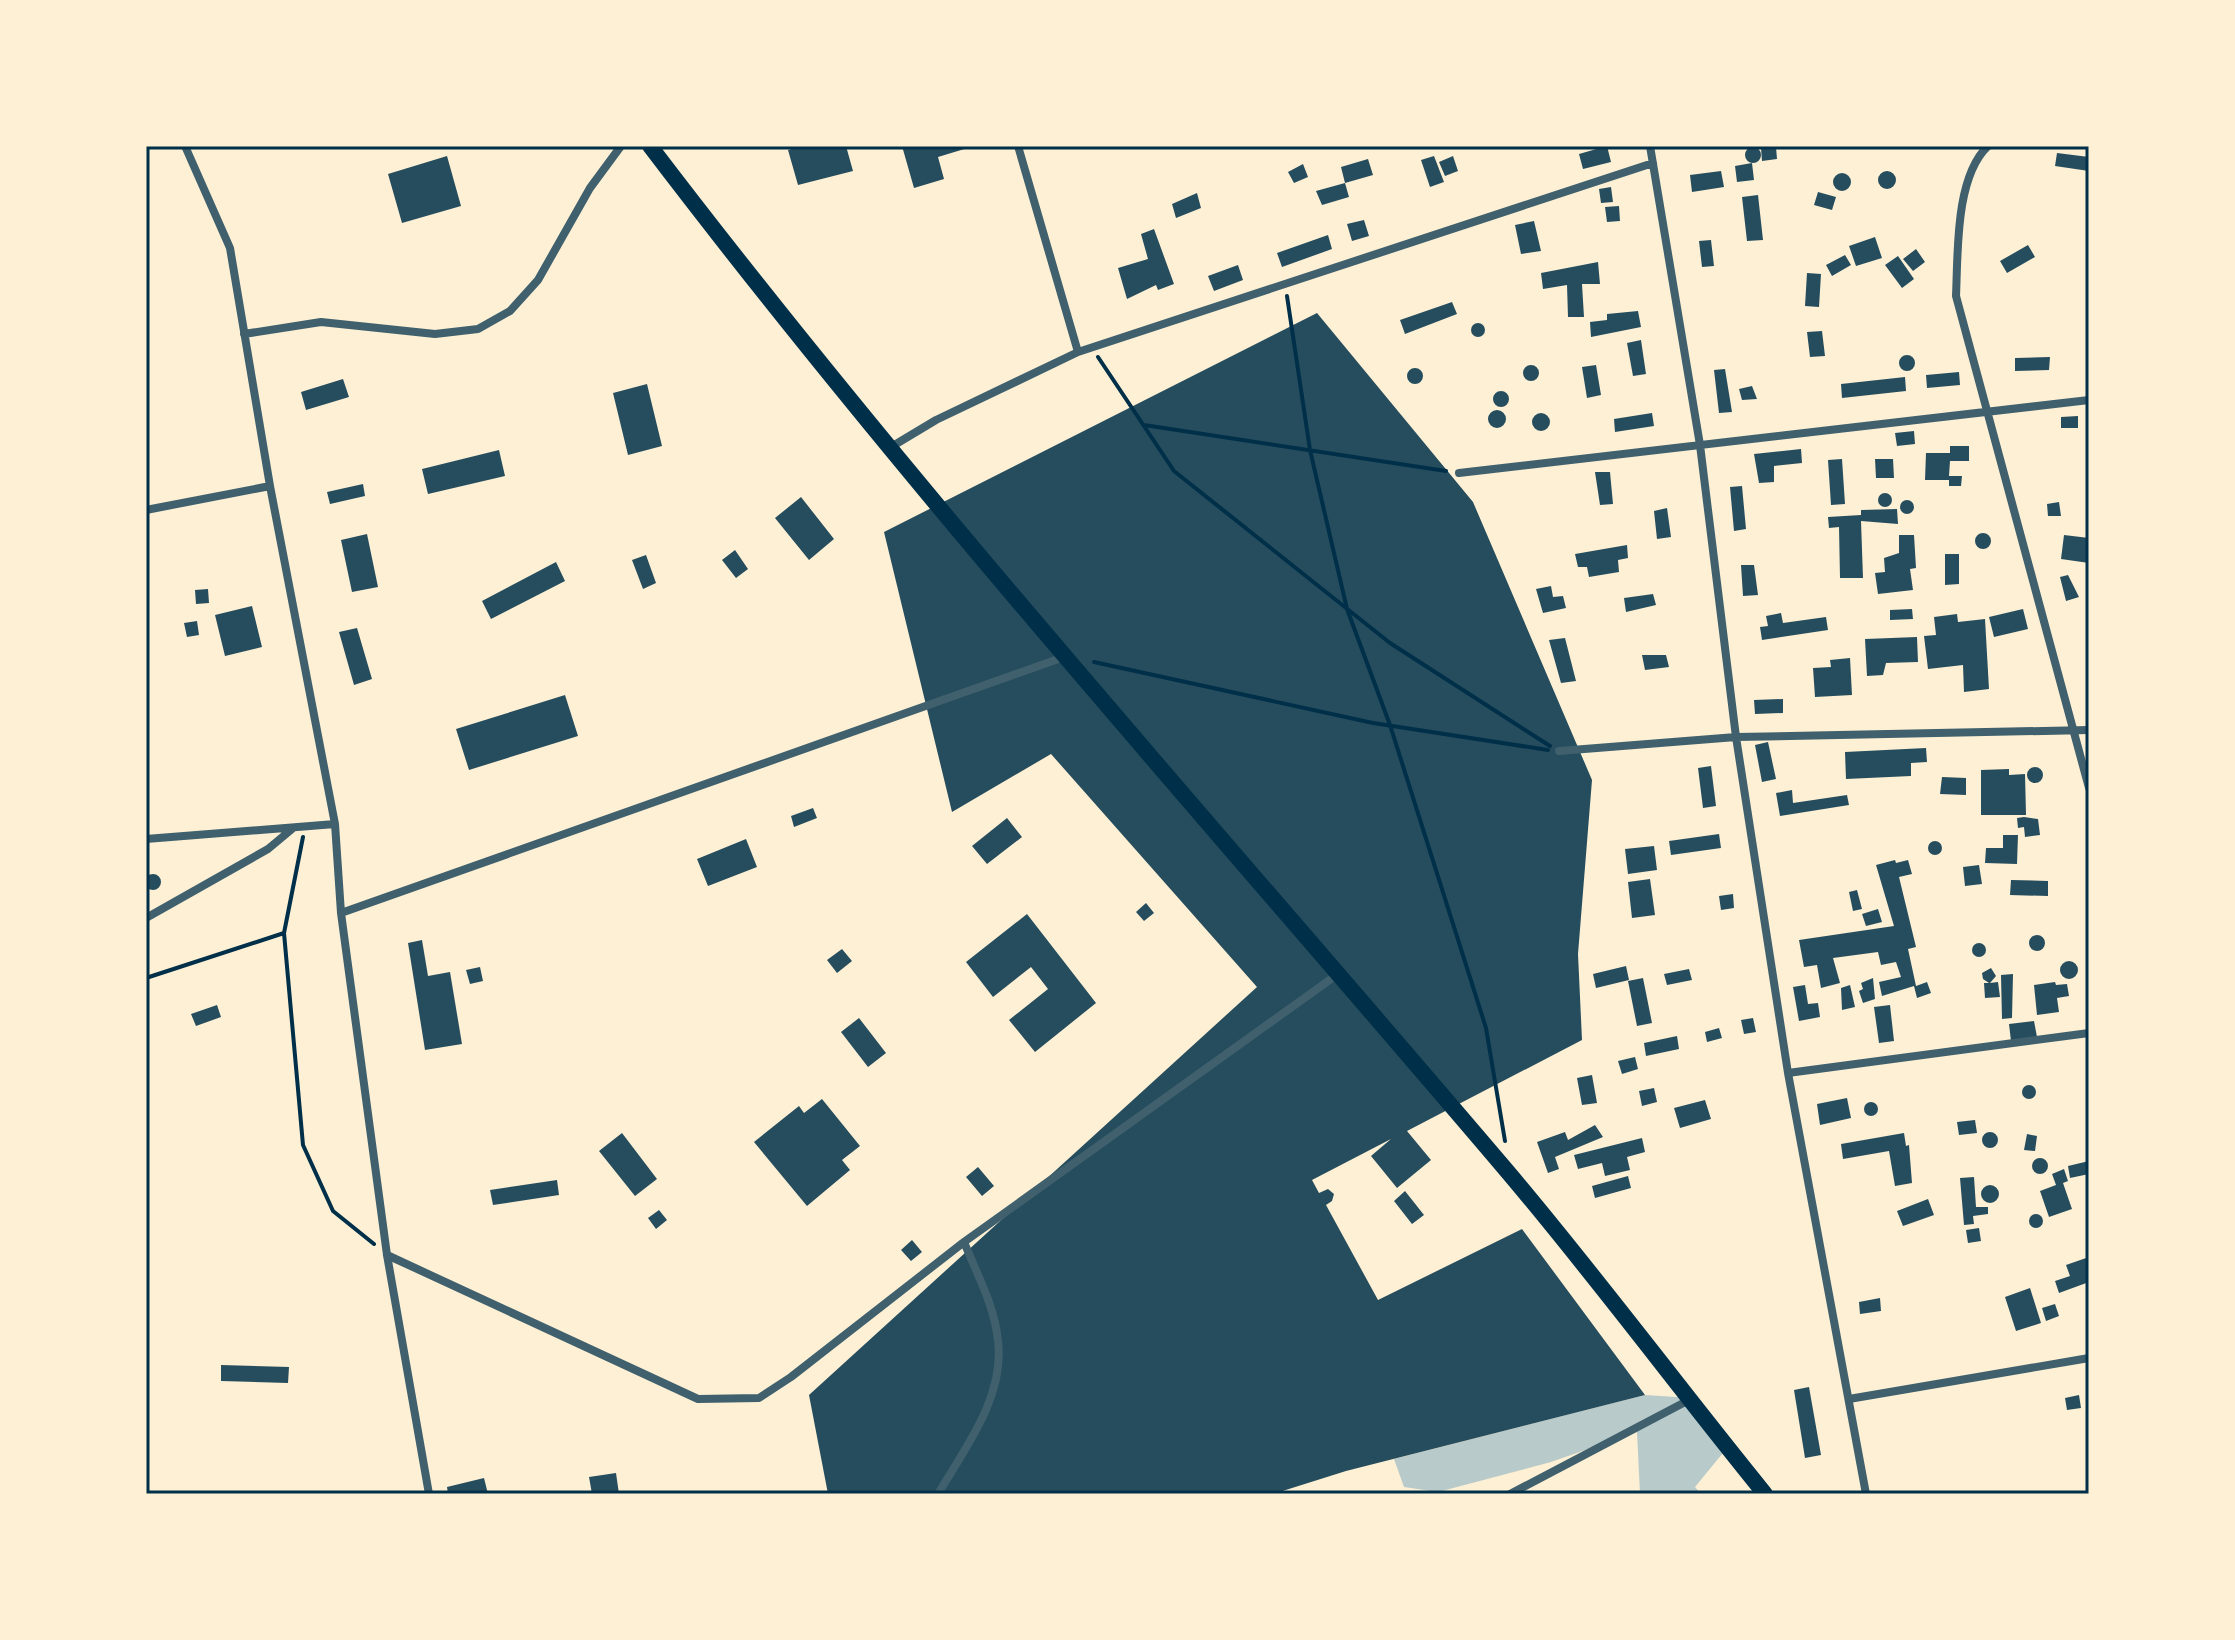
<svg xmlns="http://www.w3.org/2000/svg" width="2235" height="1640" viewBox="0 0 2235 1640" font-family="'Titillium Web',sans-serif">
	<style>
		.green { fill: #b9caca }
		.building { fill: #264d5e }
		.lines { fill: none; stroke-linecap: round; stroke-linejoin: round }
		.path { stroke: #003049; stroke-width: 4 }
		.minor { stroke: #3f606c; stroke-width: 8 }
		.secondary { stroke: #003049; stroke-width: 16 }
		.neatline { fill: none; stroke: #003049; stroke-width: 3 }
	</style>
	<rect width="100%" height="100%" fill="#fdf0d5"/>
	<path class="green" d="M1645,1395L1692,1398L1727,1448L1695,1487L1701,1494H1640L1637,1432L1551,1462L1438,1492L1404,1487L1394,1459Z"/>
	<path class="building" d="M802,146H846L853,171L798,185L788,150Z
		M902,146H971V147L938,157L944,179L914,188Z
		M1607,146L1611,162L1583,169L1579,154Z
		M1745 155a8 8 0 1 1 16 0a8 8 0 1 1-16 0Z
		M1776,147L1777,159L1762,161L1761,148Z
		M2057,153L2089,157V171L2055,166Z
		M447,156L461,206L402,223L388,174Z
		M1434,156L1444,182L1430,187L1421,160Z
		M1453,156L1458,171L1445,176L1439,162Z
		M1368,159L1373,175L1345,183L1341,167Z
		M1752,163L1754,180L1737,182L1735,166Z
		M1303,164L1308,177L1294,183L1288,172Z
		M1721,171L1724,187L1692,192L1690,175Z
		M1878 180a9 9 0 1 1 18 0a9 9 0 1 1-18 0Z
		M1833 182a9 9 0 1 1 18 0a9 9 0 1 1-18 0Z
		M1345,183L1349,197L1322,205L1316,191Z
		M1611,187L1613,202L1601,203L1599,189Z
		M1818,192L1836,197L1832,210L1814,205Z
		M1197,193L1201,208L1176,218L1172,204Z
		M1758,195L1763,240L1747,241L1742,197Z
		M1619,206L1620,221L1607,222L1605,207Z
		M1364,220L1369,236L1352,241L1347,224Z
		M1534,221L1541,251L1521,254L1515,225Z
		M1154,229L1174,284L1158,290L1156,285L1127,299L1118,268L1148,259L1141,234Z
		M1328,235L1332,249L1282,267L1277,253Z
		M1875,237L1882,258L1856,266L1849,246Z
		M1711,240L1714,266L1702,267L1699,241Z
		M2028,245L2035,257L2007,273L2000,261Z
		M1916,249L1925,262L1913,271L1903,259Z
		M1845,255L1851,265L1832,276L1826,265Z
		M1898,256L1914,279L1902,288L1885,265Z
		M1598,262L1600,284H1582L1584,317H1568L1567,285L1543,289L1541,273Z
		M1238,265L1243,280L1214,291L1208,276Z
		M1807,273L1821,274L1819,307L1805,306Z
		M1452,302L1457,314L1405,334L1400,320Z
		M1638,311L1641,327L1591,337L1590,322L1607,320V314Z
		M1317,313L1473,502L1592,780L1578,954L1582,1040L1407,1131L1431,1160L1397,1188L1371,1156L1391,1139L1312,1180L1319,1193L1328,1189L1334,1194L1332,1201L1326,1205L1378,1300L1522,1229L1645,1395L1346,1471L1273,1494H828L809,1395L1257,987L1051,754L952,812L884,532Z
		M1471 330a7 7 0 1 1 14 0a7 7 0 1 1-14 0Z
		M1822,331L1825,356L1810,357L1807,332Z
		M1641,340L1646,374L1633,376L1627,343Z
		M1899 363a8 8 0 1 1 16 0a8 8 0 1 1-16 0Z
		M2050,357L2049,370L2015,371V358Z
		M1523 373a8 8 0 1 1 16 0a8 8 0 1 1-16 0Z
		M1596,365L1601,395L1587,398L1582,367Z
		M1407 376a8 8 0 1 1 16 0a8 8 0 1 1-16 0Z
		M1725,369L1732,412L1719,413L1714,370Z
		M1959,372L1960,385L1927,388L1926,375Z
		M1905,377L1906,391L1842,398L1841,384Z
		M343,379L349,397L306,410L301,392Z
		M647,384L662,446L628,455L613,393Z
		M1752,386L1757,399L1742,400L1739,389Z
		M1493 399a8 8 0 1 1 16 0a8 8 0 1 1-16 0Z
		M1488 419a9 9 0 1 1 18 0a9 9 0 1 1-18 0Z
		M1532 422a9 9 0 1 1 18 0a9 9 0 1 1-18 0Z
		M1652,413L1654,426L1615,432L1614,419Z
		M2078,416V428H2061V417Z
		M1914,431L1915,444L1897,446L1895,433Z
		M1950,446H1969V461H1950L1949,476H1962L1961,486H1949V480H1925L1926,453H1950Z
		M1801,449L1802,463L1774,466V482L1759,483L1754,454Z
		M499,450L505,476L428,494L422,469Z
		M1842,459L1845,504L1831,505L1828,460Z
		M1875,459H1893L1894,478H1876Z
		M1595,472H1610L1613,504L1600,505Z
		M363,484L365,496L330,504L327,492Z
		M1742,486L1746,529L1734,531L1730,487Z
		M1878 500a7 7 0 1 1 14 0a7 7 0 1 1-14 0Z
		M801,497L834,539L809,560L775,518Z
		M1900 507a7 7 0 1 1 14 0a7 7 0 1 1-14 0Z
		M2059,502L2061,516H2048L2047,504Z
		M1667,508L1671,537L1657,539L1654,511Z
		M1897,509L1898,524L1861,521L1863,578H1840L1839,527L1829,528L1828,517L1861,515V510Z
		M1975 541a8 8 0 1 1 16 0a8 8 0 1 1-16 0Z
		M367,534L378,587L352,592L341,540Z
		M1899,535H1914L1916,568L1910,569L1913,590L1878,594L1875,573L1885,572L1884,558L1899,553Z
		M2064,535L2089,538V563L2061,559Z
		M1627,545L1628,558L1618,560L1619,572L1589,577L1587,567H1578L1575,554Z
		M735,550L748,569L736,578L722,560Z
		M1945,554H1959V584L1945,585Z
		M646,555L656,583L643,589L632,560Z
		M556,562L565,581L491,619L482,601Z
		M1741,565H1754L1758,595L1743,596Z
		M2068,575L2079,597L2066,601L2060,577Z
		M1551,586L1553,597L1563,596L1566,608L1543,613L1536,589Z
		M208,589L209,603L196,604L195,590Z
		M1653,594L1656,605L1626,612L1624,598Z
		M252,606L262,647L225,656L215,615Z
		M1912,609L1913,619L1890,620V610Z
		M2023,609L2028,629L1994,637L1989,617Z
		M1781,613L1783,623L1826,617L1828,630L1762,640L1760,627L1768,626L1766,616Z
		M1957,614L1958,622L1985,619L1989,689L1964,692L1963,665L1928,669L1924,636L1936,635L1934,617Z
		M197,621L199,635L187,637L184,623Z
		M357,628L372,679L354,685L339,632Z
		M1917,637L1918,662L1886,663L1883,675L1867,676L1865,639Z
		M1565,638L1576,681L1561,683L1549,640Z
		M1642,655H1666L1669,667L1645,670Z
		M1850,658L1852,695L1815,697L1813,668L1831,667L1830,660Z
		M565,695L578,736L469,770L456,729Z
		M1783,699V713L1755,714L1754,700Z
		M1768,742L1776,779L1762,782L1755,745Z
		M1926,748L1927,762L1911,763V776L1846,779L1845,752Z
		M1711,766L1716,806L1703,808L1698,768Z
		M2027 775a8 8 0 1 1 16 0a8 8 0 1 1-16 0Z
		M2009,769V775L2025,774L2026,815H1981V770Z
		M1942,777L1966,778V795L1940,794Z
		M1792,790L1793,803L1847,795L1849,805L1780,816L1776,793Z
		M813,808L817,818L794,827L791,816Z
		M2024,817L2038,819L2040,835L2025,837L2024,827L2018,828L2017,818Z
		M1007,818L1022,837L987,864L972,846Z
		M1719,834L1721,848L1671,855L1669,841Z
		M2003,835H2018L2017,864L1985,863L1986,848H2003Z
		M746,839L757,867L708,886L697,859Z
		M1928 848a7 7 0 1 1 14 0a7 7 0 1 1-14 0Z
		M1654,846L1657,870L1628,874L1625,849Z
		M1895,860L1896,863L1908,860L1912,874L1899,877L1916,947L1908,949L1916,986L1927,982L1931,993L1917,998L1914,986L1882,996L1879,982L1901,977L1896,962L1881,965L1878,952L1833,958L1840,983L1821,988L1817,965L1804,967L1799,940L1894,926L1876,865Z
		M1979,865L1982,884L1965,886L1963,867Z
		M145 882a8 8 0 1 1 16 0a8 8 0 1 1-16 0Z
		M1650,879L1655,915L1632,918L1628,882Z
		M2011,880L2048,881V896L2010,895Z
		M1857,890L1862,909L1853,911L1849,892Z
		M1733,894L1734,908L1721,910L1719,896Z
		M1146,903L1154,913L1144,921L1136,912Z
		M1878,909L1882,922L1866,926L1862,914Z
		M1027,914L1096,1003L1035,1052L1009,1020L1048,989L1031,967L993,997L966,962Z
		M2029 943a8 8 0 1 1 16 0a8 8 0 1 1-16 0Z
		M422,940L428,976L450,972L462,1044L425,1050L408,943Z
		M1972 950a7 7 0 1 1 14 0a7 7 0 1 1-14 0Z
		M842,949L852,961L837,973L827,960Z
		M2060 970a9 9 0 1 1 18 0a9 9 0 1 1-18 0Z
		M1626,966L1629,980L1596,988L1593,974Z
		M480,967L483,981L470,984L466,970Z
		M1991,968L1996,976L1990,983L1998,982L2000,997L1985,998L1984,983H1989L1983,979L1982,973Z
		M1689,969L1692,980L1667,985L1664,974Z
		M2013,974L2012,1018L2002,1019L2001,975Z
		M1643,978L1652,1023L1637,1026L1628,981Z
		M1873,978L1875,999L1863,1003L1859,991L1863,989L1861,983Z
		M2055,982L2056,985L2067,984L2069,996L2057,998L2059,1012L2037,1015L2034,985Z
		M1805,985L1808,1004L1818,1003L1820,1017L1799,1021L1793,987Z
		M1850,985L1855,1007L1842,1010L1841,988Z
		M217,1005L221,1017L196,1026L191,1014Z
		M1890,1005L1894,1041L1879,1043L1874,1007Z
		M859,1018L886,1053L868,1067L841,1032Z
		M1753,1018L1756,1032L1744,1034L1741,1020Z
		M2034,1021L2037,1037L2011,1041L2009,1024Z
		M1719,1028L1722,1038L1707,1042L1705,1032Z
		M1677,1036L1679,1049L1646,1056L1644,1043Z
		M1635,1057L1638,1069L1622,1074L1618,1061Z
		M1592,1075L1597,1103L1582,1105L1577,1078Z
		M2022 1092a7 7 0 1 1 14 0a7 7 0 1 1-14 0Z
		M1654,1088L1657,1102L1642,1106L1639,1091Z
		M1847,1098L1851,1118L1820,1125L1817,1104Z
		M822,1099L860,1146L842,1160L850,1170L807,1206L754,1142L799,1106L804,1113Z
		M1705,1100L1711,1119L1680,1128L1674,1108Z
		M1864 1109a7 7 0 1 1 14 0a7 7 0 1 1-14 0Z
		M1975,1120L1977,1133L1959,1135L1957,1122Z
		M1595,1125L1603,1137L1555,1157L1559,1169L1548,1173L1537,1142L1565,1132L1568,1140Z
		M1982 1140a8 8 0 1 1 16 0a8 8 0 1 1-16 0Z
		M622,1133L657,1179L635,1196L599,1151Z
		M1904,1133L1906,1146L1909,1145L1912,1183L1895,1186L1889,1151L1843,1159L1841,1144Z
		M2027,1134L2037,1136L2035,1151L2024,1150Z
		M1642,1138L1645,1152L1627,1157L1630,1170L1605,1176L1602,1163L1578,1169L1574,1155Z
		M2032 1166a8 8 0 1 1 16 0a8 8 0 1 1-16 0Z
		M2089,1161V1174L2070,1178L2068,1166Z
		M978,1167L994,1186L982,1196L966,1177Z
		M2064,1169L2068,1181L2063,1183L2072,1209L2049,1217L2040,1191L2056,1185L2052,1174Z
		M1628,1176L1631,1188L1595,1198L1592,1186Z
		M1974,1177L1976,1207H1988V1214L1973,1216L1974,1224L1964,1225L1960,1178Z
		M557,1180L559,1195L493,1205L490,1190Z
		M1981 1194a9 9 0 1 1 18 0a9 9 0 1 1-18 0Z
		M1405,1191L1424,1215L1412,1224L1394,1201Z
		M1928,1199L1934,1215L1903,1226L1897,1211Z
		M659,1210L667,1220L656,1229L648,1218Z
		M2029 1221a7 7 0 1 1 14 0a7 7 0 1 1-14 0Z
		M1979,1228L1981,1241L1968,1243L1966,1230Z
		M912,1240L922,1252L911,1261L901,1250Z
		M2089,1257V1282L2059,1293L2055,1281L2070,1276L2066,1265Z
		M2030,1288L2041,1323L2016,1331L2005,1297Z
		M1880,1298L1881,1311L1860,1314L1859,1302Z
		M2055,1304L2059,1316L2046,1321L2042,1308Z
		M221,1365L289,1367L288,1383L221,1381Z
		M1809,1387L1821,1455L1805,1458L1794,1390Z
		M2079,1395L2081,1408L2067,1410L2065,1398Z
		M616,1473L619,1494H592L589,1477Z
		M484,1478L488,1494H448L447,1487Z"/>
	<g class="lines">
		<path class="path" d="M1287,296L1310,450L1347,609L1390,725L1486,1028L1505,1141
			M1098,357L1174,471L1390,643L1550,746
			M1144,425L1446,471
			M1094,662L1373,723L1548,750
			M303,837L284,933L303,1145L333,1211L374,1244
			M146,978L284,933"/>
		<path class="minor" d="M185,146L230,248L270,486
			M1018,146L1078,352
			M1650,146L1700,445L1736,737L1788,1073L1866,1494
			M1988,146C1955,177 1958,253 1956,296L2089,788
			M244,334L321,322L435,334L478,329L510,311L538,280L590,188L621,146
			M891,447L936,420L1078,352L1653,163
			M1459,473L2089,400
			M146,510L270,486L335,824L341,913L387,1255L429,1494
			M1559,751L1736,737L2089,730
			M146,839L335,824
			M341,913L1064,657
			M146,918L268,849L292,829
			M1788,1073L2089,1033
			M387,1255L698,1399L759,1398L791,1377L964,1242L1338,974
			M1849,1399L2089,1358
			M938,1494C965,1448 1005,1397 998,1341C995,1307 977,1274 964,1242
			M1510,1494L1689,1400"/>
		<path class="secondary" d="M650,146C920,501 1219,832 1507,1171C1596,1276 1678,1387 1765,1494"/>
	</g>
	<rect width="2235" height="1640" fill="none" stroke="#fdf0d5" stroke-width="296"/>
	<rect x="148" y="148" width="1939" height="1344" class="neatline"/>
</svg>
